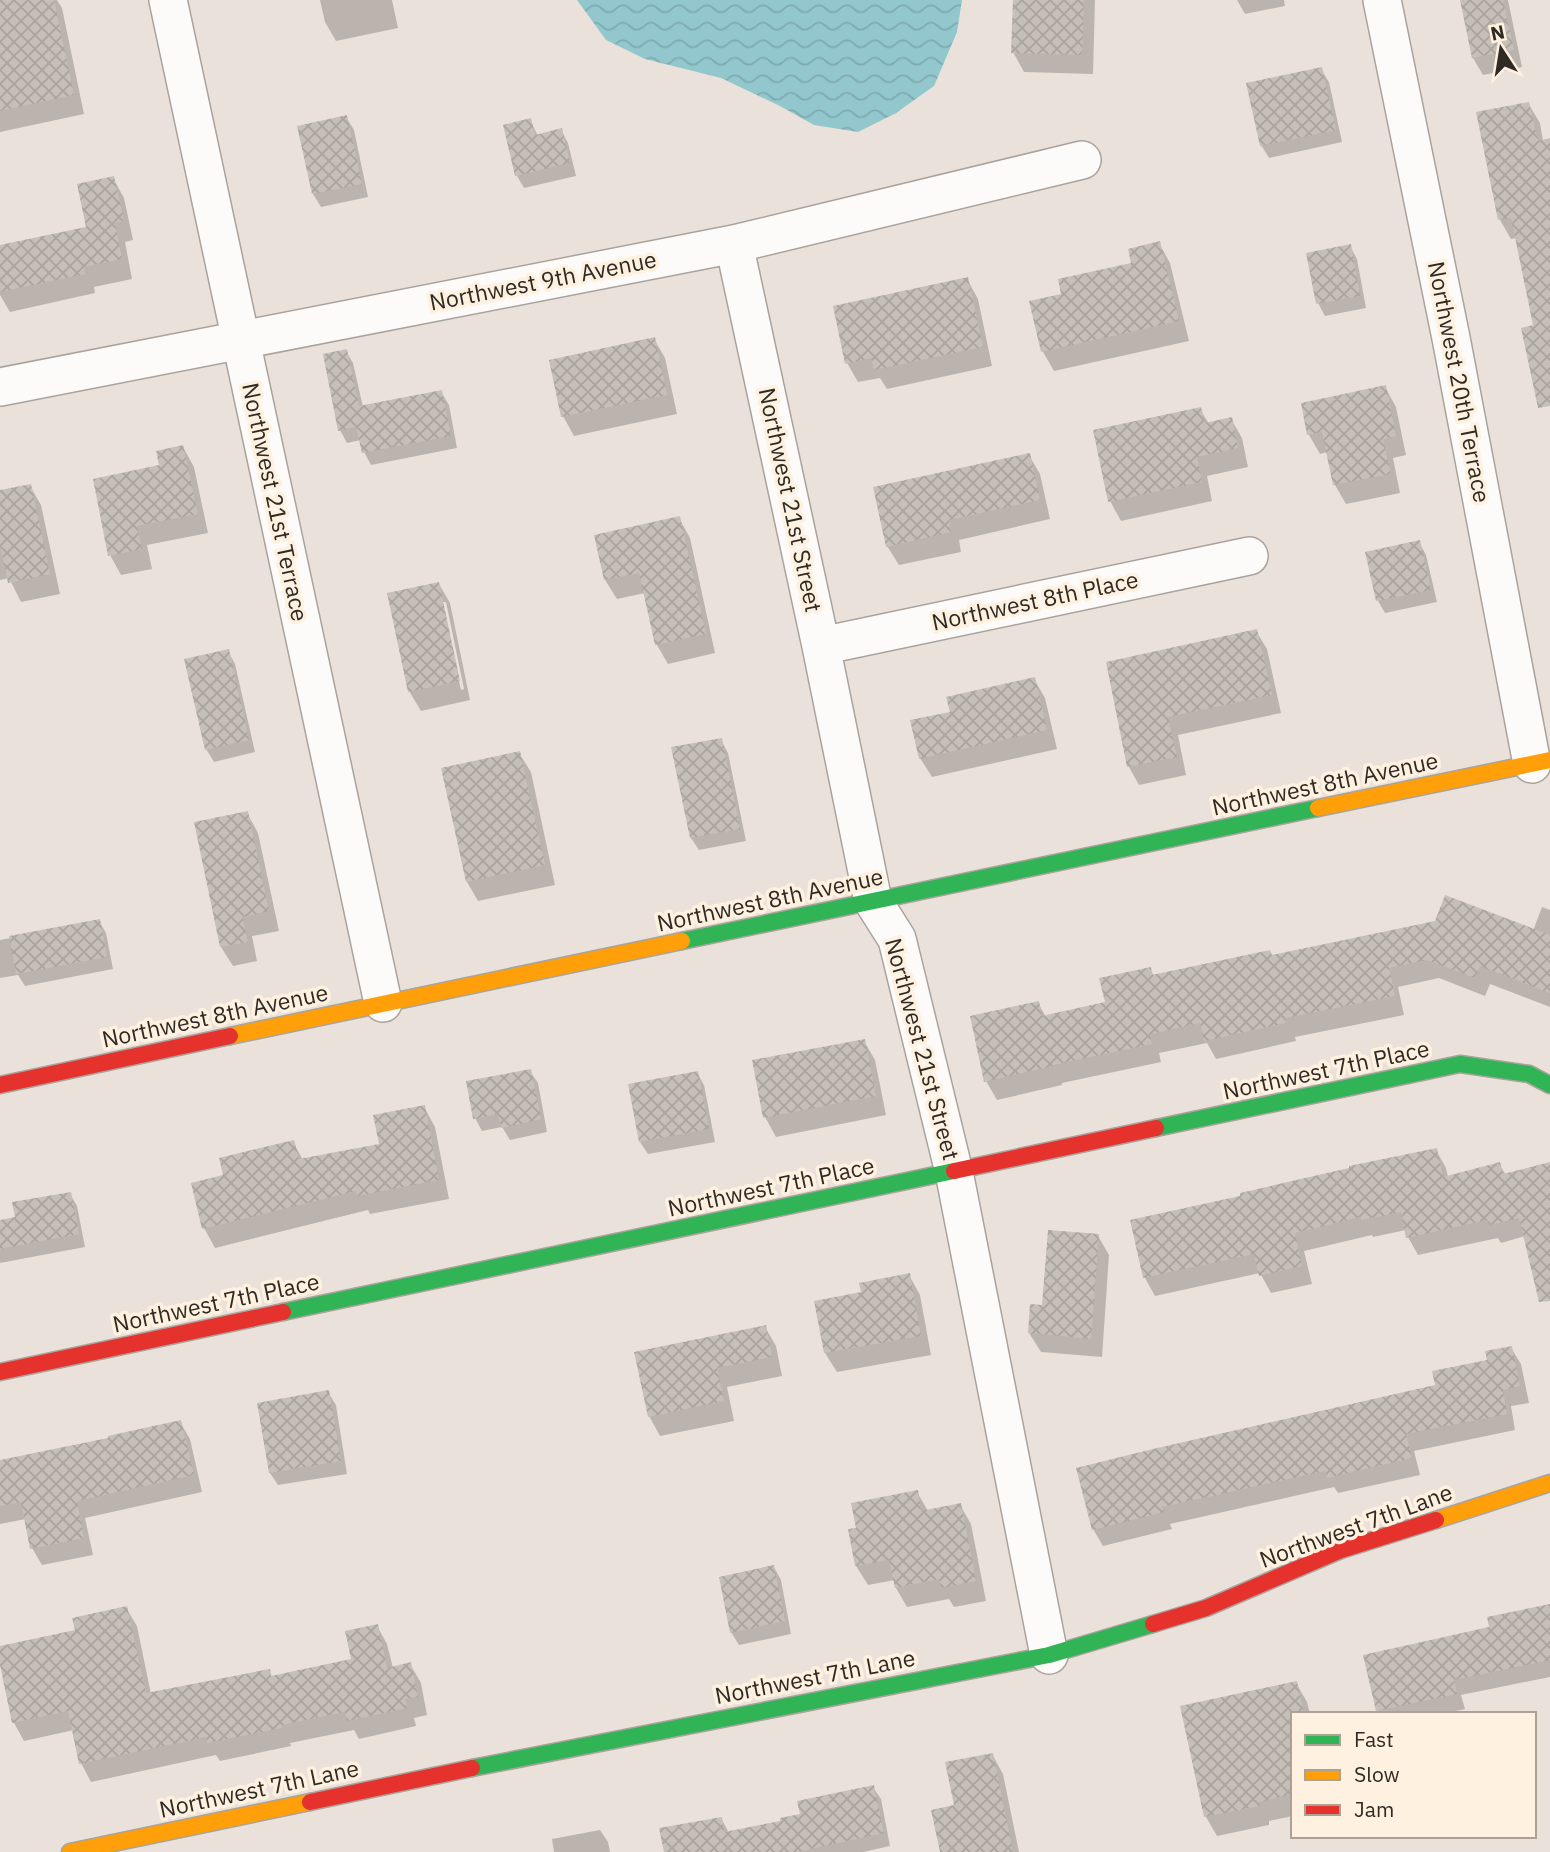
<svg xmlns="http://www.w3.org/2000/svg" width="1550" height="1852" viewBox="0 0 1550 1852" font-family="'IBM Plex Sans',sans-serif">
	<style>
		.water { fill: url(#water-waves) }
		.shadow { fill: #0003; fill-rule: evenodd }
		.building { fill: url(#building-cross-hatch) }
		.lines { fill: none; stroke-linecap: round; stroke-linejoin: round }
		.street-casing { stroke: #aaa39d; stroke-width: 40 }
		.fast-casing { stroke: #aaa39d; stroke-width: 19 }
		.slow-casing { stroke: #aaa39d; stroke-width: 19 }
		.jam-casing { stroke: #aaa39d; stroke-width: 19 }
		.street { stroke: #fcfbf9; stroke-width: 37 }
		.fast { stroke: #30b455; stroke-width: 16 }
		.slow { stroke: #ff9f0a; stroke-width: 16 }
		.jam { stroke: #e5322d; stroke-width: 16 }
		.labels { text-anchor: middle; stroke-width: 7; stroke-linejoin: round; paint-order: stroke }
		.street-label { font-size: 23px; fill: #2f2a24; stroke: #fef1e0 }
	</style>
	<defs>
		<pattern id="water-waves" width="16" height="10" patternUnits="userSpaceOnUse" patternTransform="scale(1.75)"><rect width="16" height="10" fill="#92c7ce"/><path d="M0 5q4-4 8 0t8 0" fill="none" stroke="#7eabb1"/></pattern>
		<pattern id="building-cross-hatch" width="8" height="8" patternUnits="userSpaceOnUse" patternTransform="scale(1.75)"><rect width="8" height="8" fill="#c5bfb8"/><path d="M0 0l8 8M0 8l8-8" fill="none" stroke="#aaa49e"/></pattern>
	</defs>
	<rect width="100%" height="100%" fill="#eae2da"/>
	<path class="water" d="M577,0H962L957,32L934,86L896,113L858,132L814,125L780,106L721,78L645,59L606,40Z"/>
	<path class="shadow" d="M0,0H57L62,8L84,114L0,132Z
		M320,0H392L398,28L336,41L325,22Z
		M1014,0H1095L1093,74L1024,72L1013,52Z
		M1237,0H1284L1285,6L1245,14Z
		M1461,0H1508L1522,67L1483,75L1473,58Z
		M1321,69L1329,82L1342,142L1269,158L1261,145Z
		M1528,103L1540,123L1543,141L1550,140V391L1517,238L1511,239L1500,220Z
		M346,117L354,130L368,197L321,207L313,194L299,127Z
		M530,120L538,136L561,130L568,143L576,176L524,188L517,176L506,126Z
		M113,178L124,198L133,240L125,242L132,279L94,287L95,293L10,312L0,295V247L89,228Z
		M1159,243L1170,263L1189,341L1054,371L1043,352L1031,303L1063,295L1133,264Z
		M1350,246L1357,259L1366,308L1325,316L1318,303Z
		M967,279L978,299L992,366L887,389L880,378L858,382L847,363Z
		M654,339L665,358L677,414L574,436L563,416Z
		M346,351L353,363L363,407L441,392L449,405L457,448L371,465L364,452L361,440L347,443L340,430Z
		M1385,387L1396,407L1406,455L1393,458L1400,493L1346,504L1335,485L1328,452L1320,454L1309,435L1303,404Z
		M1200,409L1209,424L1231,419L1242,438L1248,467L1207,476L1212,501L1121,521L1110,501Z
		M183,447L194,467L208,533L147,545L152,569L121,575L110,555L161,466Z
		M1029,455L1040,474L1050,519L959,540L961,552L899,565L887,546Z
		M30,486L41,505L60,594L21,602L9,578L0,580V492Z
		M679,518L690,538L715,653L668,664L657,645L645,593L617,599L605,580Z
		M1419,542L1426,555L1437,602L1385,613L1378,601Z
		M439,584L450,603L470,700L421,711L409,691ZM442,602H446L464,689L461,690Z
		M1256,631L1267,649L1281,713L1178,735L1186,775L1139,785L1129,767L1122,734Z
		M228,651L235,664L255,752L214,762L206,749Z
		M1034,679L1045,698L1057,749L932,777L920,758L952,713Z
		M721,740L728,753L746,841L699,850L691,838Z
		M519,753L531,772L555,885L478,901L467,882Z
		M247,813L258,833L279,931L252,936L257,961L233,966L221,947L196,824Z
		M1542,907L1550,910V1007L1490,984L1485,996L1439,978L1398,987L1404,1015L1295,1037L1296,1041L1216,1059L1207,1043L1159,1053L1161,1062L1062,1083V1085L997,1100L986,1081L1038,1003L1046,1017L1107,1004L1150,969L1154,976L1272,957L1533,931Z
		M99,921L106,933L113,969L25,986L18,975L0,978V940Z
		M864,1041L875,1060L886,1115L776,1137L765,1117Z
		M530,1071L538,1083L547,1132L510,1140L502,1127L482,1131L475,1118Z
		M697,1073L704,1085L715,1142L648,1154L640,1142Z
		M424,1107L435,1127L449,1199L370,1214L368,1210L215,1248L204,1228L225,1176L293,1142L303,1160L381,1145Z
		M1436,1150L1446,1168L1448,1177L1499,1164L1506,1175L1550,1164V1270L1525,1236L1501,1243L1498,1238L1418,1255L1408,1237L1406,1230L1373,1237L1372,1235L1304,1251L1312,1284L1271,1293L1260,1273L1155,1296L1145,1278L1133,1221L1242,1197Z
		M70,1194L77,1206L85,1247L0,1263V1222L17,1218Z
		M1098,1236L1109,1255L1102,1357L1041,1352L1029,1333L1044,1307Z
		M909,1275L920,1295L931,1355L837,1372L825,1353L816,1303L863,1294Z
		M765,1327L776,1346L782,1376L727,1387L734,1421L660,1436L649,1416Z
		M1511,1348L1521,1364L1529,1403L1511,1406L1515,1430L1414,1451L1420,1475L1338,1493L1334,1487L1170,1524L1172,1529L1103,1546L1093,1529L1437,1386Z
		M328,1392L336,1405L347,1474L278,1485L270,1473Z
		M180,1422L190,1439L202,1492L85,1518L93,1555L42,1565L32,1548L26,1519L0,1524V1461L111,1440Z
		M917,1492L928,1511L960,1505L971,1524L986,1601L954,1607L949,1599L907,1607L896,1588L895,1580L868,1585L856,1566L858,1529Z
		M774,1567L781,1580L791,1634L739,1645L731,1632Z
		M1550,1606V1677L1461,1695L1465,1709L1441,1714H1379L1365,1656L1491,1629Z
		M126,1608L137,1626L151,1694L269,1671L272,1677L353,1660L377,1626L387,1644L393,1668L410,1664L421,1683L427,1715L414,1718L416,1726L359,1739L354,1730L290,1743L291,1746L220,1761L216,1755L91,1782L81,1763L74,1730L24,1741L14,1723L0,1648L77,1631Z
		M1296,1683L1307,1702L1310,1714H1293V1816L1269,1821V1825L1217,1836L1206,1817L1182,1707Z
		M992,1754L1003,1774L1019,1852H942L956,1806Z
		M873,1787L881,1799L890,1846L863,1852H666L721,1818L729,1833L783,1823Z
		M600,1830L608,1842L610,1852H554L552,1839Z"/>
	<path class="building" d="M0,0H54L74,95L0,111Z
		M1013,0H1084L1082,55L1011,53Z
		M1460,0H1503L1514,50L1472,58Z
		M1322,67L1336,130L1260,146L1246,83Z
		M1529,102L1538,141L1550,138V406L1538,408L1521,328L1533,325L1511,218L1498,220L1476,112Z
		M347,115L362,184L312,194L297,126Z
		M531,118L535,135L562,128L570,163L515,176L503,125Z
		M114,176L124,221L115,223L122,259L84,267L85,274L0,292V245L86,227L77,184Z
		M1160,241L1179,321L1041,352L1029,301L1061,294L1058,279L1131,263L1128,249Z
		M1351,244L1360,296L1316,304L1306,253Z
		M968,277L983,347L874,370L871,358L845,364L833,306Z
		M655,337L667,395L561,417L549,360Z
		M347,349L359,406L442,390L451,436L362,453L356,427L338,431L323,354Z
		M1386,385L1396,436L1383,439L1391,474L1333,485L1322,432L1307,435L1301,403Z
		M1201,407L1205,423L1232,417L1238,448L1197,457L1202,482L1108,502L1093,430Z
		M183,445L198,514L137,526L142,549L108,556L93,479L159,465L156,451Z
		M1030,453L1040,500L949,520L951,532L886,547L873,487Z
		M31,484L50,574L8,583L0,545V490Z
		M680,516L706,634L655,645L639,573L604,580L594,535Z
		M1420,540L1431,590L1376,601L1365,552Z
		M439,582L460,681L408,692L387,593Z
		M1257,629L1272,695L1168,717L1177,757L1127,767L1106,662Z
		M229,649L249,740L205,750L184,659Z
		M1035,677L1047,730L919,759L910,720L950,712L946,697Z
		M722,738L740,829L690,838L671,747Z
		M520,751L545,865L466,882L441,768Z
		M248,811L269,911L242,917L248,942L220,947L194,822Z
		M1445,895L1550,935V993L1480,966L1475,978L1427,960L1389,968L1395,996L1286,1018V1023L1204,1041L1200,1023L1150,1034L1152,1044L1053,1065V1066L984,1082L970,1016L1039,1001L1042,1016L1105,1002L1099,978L1151,967L1152,975L1270,950L1272,955L1435,921Z
		M100,919L107,957L16,974L9,936Z
		M865,1039L876,1096L763,1118L752,1060Z
		M531,1069L541,1119L501,1128L498,1114L473,1119L466,1081Z
		M698,1071L709,1129L639,1142L628,1084Z
		M425,1105L439,1180L357,1196L356,1191L202,1229L191,1183L223,1175L219,1158L294,1140L299,1159L379,1144L373,1115Z
		M1437,1148L1443,1177L1500,1162L1503,1174L1550,1162V1301L1539,1302L1519,1218L1489,1225L1487,1220L1406,1238L1401,1212L1361,1220L1360,1217L1295,1233L1302,1266L1259,1276L1254,1254L1143,1278L1130,1220L1240,1196V1193L1349,1168V1166Z
		M71,1192L79,1234L0,1249V1220L15,1217L12,1202Z
		M1048,1230L1099,1234L1091,1339L1028,1333L1030,1304L1042,1305Z
		M910,1273L921,1336L824,1353L814,1301L861,1292L859,1283Z
		M766,1325L772,1357L717,1368L724,1401L648,1417L634,1352Z
		M1512,1346L1520,1386L1503,1390L1507,1414L1406,1434L1412,1458L1327,1478L1325,1471L1162,1507L1164,1512L1092,1530L1076,1468L1153,1449L1435,1385L1432,1371L1487,1360L1485,1351Z
		M329,1390L341,1461L269,1473L257,1403Z
		M181,1420L194,1475L77,1501L84,1538L30,1549L21,1502L0,1506V1460L108,1438V1436Z
		M918,1490L921,1511L961,1503L976,1581L941,1588L939,1579L895,1588L889,1560L855,1566L848,1529L856,1528L851,1503Z
		M774,1565L785,1621L730,1633L719,1577Z
		M1550,1604V1660L1454,1680L1457,1694L1376,1711L1363,1655L1489,1627L1487,1617Z
		M127,1606L146,1693L270,1669L271,1676L351,1659L345,1631L378,1624L387,1668L411,1662L418,1697L405,1699L407,1708L347,1721L345,1712L281,1725L282,1728L207,1743L206,1737L79,1764L68,1711L12,1723L0,1665V1646L75,1630L72,1618Z
		M1297,1681L1304,1714H1293V1794L1259,1802L1260,1806L1204,1817L1180,1706Z
		M993,1753L1013,1852H940L931,1810L954,1805L945,1762Z
		M874,1785L884,1833L797,1852H664L659,1828L722,1817L724,1832L780,1821V1818L800,1814L797,1801Z"/>
	<g class="lines">
		<defs>
			<path id="street" d="M168,0L383,1003
				M1382,0L1451,338L1532,764
				M734,244L821,646L873,901L897,939L954,1172L1049,1655
				M0,387L734,244L1082,160
				M821,646L1249,556"/>
			<path id="fast" d="M682,941L1318,808
				M1156,1128L1460,1064L1529,1074L1550,1085
				M283,1312L954,1171
				M472,1768L1049,1655L1153,1624"/>
			<path id="slow" d="M1318,808L1550,760
				M230,1036L682,941
				M1436,1520L1550,1483
				M70,1852L310,1802"/>
			<path id="jam" d="M0,1085L230,1036
				M954,1171L1156,1128
				M0,1372L283,1312
				M1153,1624L1206,1608L1341,1550L1436,1520
				M310,1802L472,1768"/>
		</defs>
		<use href="#street" class="street-casing"/>
		<use href="#fast" class="fast-casing"/>
		<use href="#slow" class="slow-casing"/>
		<use href="#jam" class="jam-casing"/>
		<use href="#street" class="street"/>
		<use href="#fast" class="fast"/>
		<use href="#slow" class="slow"/>
		<use href="#jam" class="jam"/>
	</g>
	<g class="labels">
		<g class="street-label">
			<text transform="translate(543 281) rotate(-11)" y="8">Northwest 9th Avenue</text>
			<text transform="translate(1459 382) rotate(79)" y="8">Northwest 20th Terrace</text>
			<text transform="translate(790 500) rotate(78)" y="8">Northwest 21st Street</text>
			<text transform="translate(275 502) rotate(78)" y="8">Northwest 21st Terrace</text>
			<text transform="translate(1035 601) rotate(-12)" y="8">Northwest 8th Place</text>
			<text transform="translate(1325 784) rotate(-12)" y="8">Northwest 8th Avenue</text>
			<text transform="translate(770 900) rotate(-12)" y="8">Northwest 8th Avenue</text>
			<text transform="translate(215 1016) rotate(-12)" y="8">Northwest 8th Avenue</text>
			<text transform="translate(922 1049) rotate(75)" y="8">Northwest 21st Street</text>
			<text transform="translate(1326 1070) rotate(-12)" y="8">Northwest 7th Place</text>
			<text transform="translate(771 1187) rotate(-12)" y="8">Northwest 7th Place</text>
			<text transform="translate(216 1303) rotate(-12)" y="8">Northwest 7th Place</text>
			<text transform="translate(1356 1526) rotate(-20)" y="8">Northwest 7th Lane</text>
			<text transform="translate(815 1677) rotate(-11)" y="8">Northwest 7th Lane</text>
			<text transform="translate(259 1789) rotate(-12)" y="8">Northwest 7th Lane</text>
		</g>
	</g>
	<rect x="1291" y="1712" width="245" height="126" fill="#fef1e0" stroke="#aba195" stroke-width="2"/>
	<rect x="1305" y="1735" width="35" height="10" fill="#30b455" stroke="#aba195" stroke-width="2"/>
	<text x="1354" y="1747" font-size="21" fill="#2f2a24">Fast</text>
	<rect x="1305" y="1770" width="35" height="10" fill="#ff9f0a" stroke="#aba195" stroke-width="2"/>
	<text x="1354" y="1782" font-size="21" fill="#2f2a24">Slow</text>
	<rect x="1305" y="1805" width="35" height="10" fill="#e5322d" stroke="#aba195" stroke-width="2"/>
	<text x="1354" y="1817" font-size="21" fill="#2f2a24">Jam</text>
	<g transform="translate(1501 49) rotate(348)" stroke="#fef1e0" stroke-width="5" paint-order="stroke">
	<path d="M0-5L12 26L0 18L-12 26Z" fill="#2f2a24"/>
	<text y="-10" font-size="19" font-weight="bold" text-anchor="middle" fill="#2f2a24">N</text>
	</g>
</svg>
